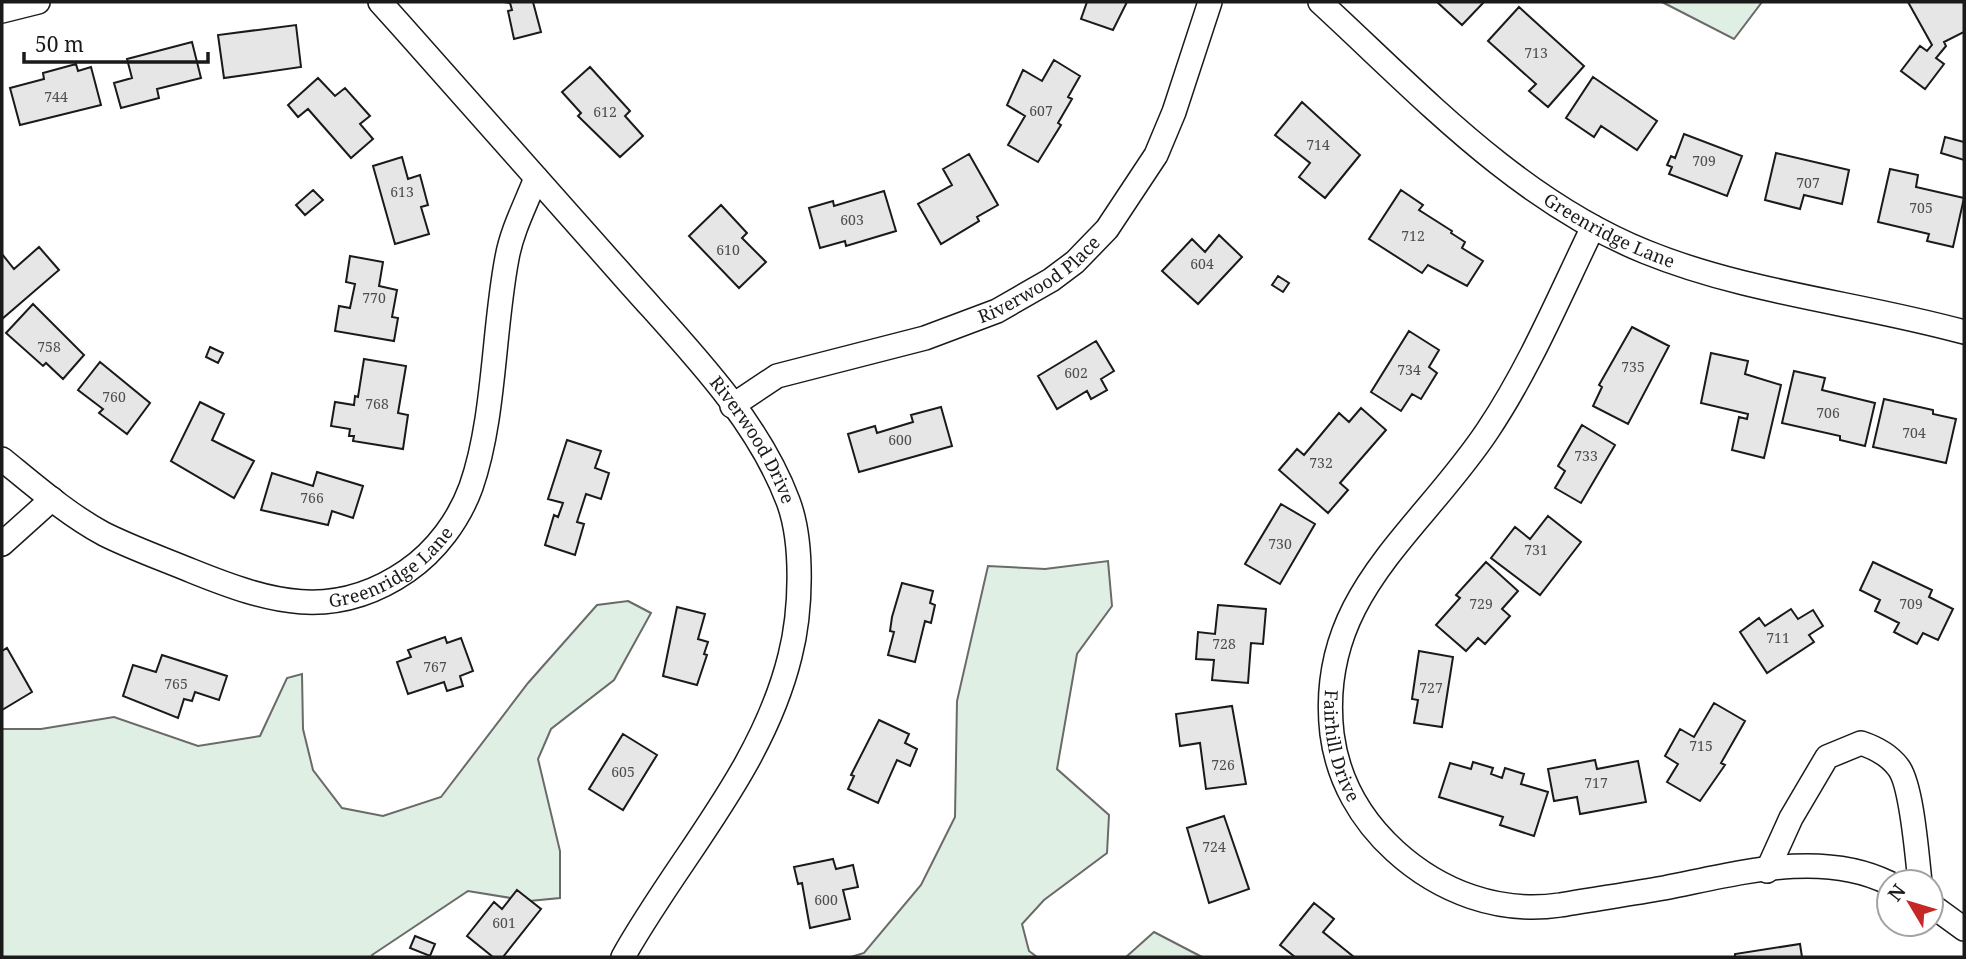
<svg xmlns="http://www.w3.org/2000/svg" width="1966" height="959" viewBox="0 0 1966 959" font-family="'Noto Serif',serif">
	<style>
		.green { fill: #e0efe3; stroke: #6a6a6a; stroke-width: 2 }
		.building { fill: #e6e6e6; stroke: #1a1a1a; stroke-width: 2 }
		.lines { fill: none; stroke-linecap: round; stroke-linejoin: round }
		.minor-casing { stroke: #1a1a1a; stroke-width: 26 }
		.minor { stroke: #fff; stroke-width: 23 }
		.labels { text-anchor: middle; stroke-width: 5; stroke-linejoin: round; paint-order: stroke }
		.number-label { font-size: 14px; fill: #4d4d4d }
		.street-label { font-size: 18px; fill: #1a1a1a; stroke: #fff }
	</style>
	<rect width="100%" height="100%" fill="#fff"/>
	<path class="green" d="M1662,2H1762L1734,39Z
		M1108,561L1112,606L1077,654L1057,769L1109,815L1107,853L1044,900L1022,924L1029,951L1037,957H851L864,953L921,885L955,817L957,701L988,566L1045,569Z
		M628,601L651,613L614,680L551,729L538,759L560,851V898L529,901L468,891L372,955L373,957H2V729H41L114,717L198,746L260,736L287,678L302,674L303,729L313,770L342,808L383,816L441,797L528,683L597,605Z
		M1154,932L1202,957H1126Z"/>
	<path class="building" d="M504,2H533L541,32L514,39L508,11L512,10L510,3Z
		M1087,2H1127L1113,30L1081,19Z
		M1437,2H1484L1462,25Z
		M1908,2H1964V32L1944,42L1946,46L1936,58L1944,64L1925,89L1901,71L1920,46L1927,51L1932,45Z
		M1519,7L1584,66L1548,107L1529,91L1536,84L1488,41Z
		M296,25L301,67L224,78L218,35Z
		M192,42L201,78L157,89L159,98L121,108L114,83L132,78L127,59Z
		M1054,60L1080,76L1068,97L1072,99L1058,123L1061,125L1038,162L1008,145L1025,116L1007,105L1023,70L1042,81Z
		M76,64L78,71L91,67L101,105L20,125L10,88L44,79L43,73Z
		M590,67L630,111L625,116L643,136L620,157L578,116L581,113L562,92Z
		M1593,77L1657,121L1637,150L1601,126L1594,137L1566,118Z
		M318,78L335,96L345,88L370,116L360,124L373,139L351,158L308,109L298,117L288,105Z
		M1302,102L1360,155L1325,198L1299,177L1310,163L1275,135Z
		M1684,134L1742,156L1727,196L1669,174L1672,167L1667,165L1671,156L1675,158Z
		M1945,137L1964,142V160L1941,153Z
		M1776,153L1849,170L1842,204L1804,195L1800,209L1765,200Z
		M969,154L998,205L977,217L979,221L941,244L918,204L952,185L943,169Z
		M402,157L408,179L420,175L428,205L421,207L429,234L395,244L373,166Z
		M1890,169L1918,175L1916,187L1964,198L1953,247L1927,241L1929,234L1878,222Z
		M313,190L323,200L305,215L296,205Z
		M1401,190L1423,205L1419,210L1452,231L1451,233L1465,242L1462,248L1483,261L1467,286L1428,265L1422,273L1369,239Z
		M884,191L896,231L846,246L845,241L820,248L809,208L833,201L834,206Z
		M721,205L747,233L742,238L766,262L739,288L689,236Z
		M1219,235L1242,257L1198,304L1162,271L1192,239L1205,252Z
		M39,247L59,270L2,319V254L14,269Z
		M350,256L383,262L379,286L397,290L392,317L398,318L394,341L335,331L339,306L350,308L355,284L346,282Z
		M1278,276L1289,283L1283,292L1272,285Z
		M33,304L84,355L63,379L46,363L43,366L6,333Z
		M1632,327L1669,346L1628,424L1593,406L1602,387L1599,385Z
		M1409,331L1439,350L1429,367L1437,373L1421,399L1412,394L1401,411L1371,392Z
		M1096,341L1114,371L1101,379L1107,390L1091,399L1087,391L1057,409L1038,376Z
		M210,347L223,353L218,363L206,357Z
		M1711,353L1748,361L1745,374L1781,385L1764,458L1732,450L1739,417L1747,419L1748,414L1701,403Z
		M364,359L406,366L398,413L408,415L403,449L353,441L354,436H349L350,429L331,426L335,402L354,405L355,396L358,397Z
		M100,362L150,403L127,434L99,413L103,409L78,390Z
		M1794,371L1825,378L1822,390L1875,403L1865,446L1840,440V436L1782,423Z
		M1884,399L1933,410V414L1956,419L1946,463L1873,447Z
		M200,402L224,414L212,440L254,461L234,498L171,461Z
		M941,407L952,446L859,472L848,434L875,426L877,433L913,422L911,415Z
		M1361,408L1386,430L1340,483L1348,490L1328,513L1279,470L1297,449L1304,455L1339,413L1349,422Z
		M1582,425L1615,445L1581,503L1555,488L1565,471L1558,466Z
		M567,440L601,451L595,468L609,473L601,499L586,494L577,522L584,524L575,555L545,545L554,515L558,517L563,503L548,499Z
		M317,472L363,486L353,518L332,511L328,525L261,510L272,473L313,486Z
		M1281,504L1315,524L1280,584L1245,564Z
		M1548,516L1581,542L1540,595L1491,558L1515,527L1530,539Z
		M1486,562L1518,591L1502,609L1510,616L1485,644L1478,638L1466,651L1436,625L1460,598L1456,595Z
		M1873,562L1932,590L1929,597L1953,609L1938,640L1923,633L1917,644L1894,632L1899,623L1875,611L1880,600L1860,590Z
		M902,583L933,591L930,603L935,605L931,623L925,621L915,662L888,655L894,632L890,631L892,617Z
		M1218,605L1266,609L1263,644L1251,643L1248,683L1212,680L1214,660L1196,659L1198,632L1215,634Z
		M677,607L705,614L698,639L708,642L704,654L707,655L697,685L663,676Z
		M1791,609L1798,619L1813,610L1823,626L1809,635L1814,642L1767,673L1740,632L1759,618L1765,626Z
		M445,637L447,643L461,638L473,671L460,676L463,686L447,691L444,682L408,694L397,662L411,657L408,650Z
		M7,648L32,692L2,710V651Z
		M1419,651L1453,657L1442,727L1414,723L1418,700L1412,699Z
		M162,655L227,676L219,700L195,692L192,701L184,699L178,718L123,696L133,665L156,672Z
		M1714,703L1745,721L1721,763L1725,765L1700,801L1667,782L1678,764L1665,756L1680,729L1694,737Z
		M1232,706L1246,784L1206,789L1200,743L1180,746L1176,714Z
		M879,720L909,734L905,743L917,749L910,766L897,760L878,803L848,789L854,776L851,775Z
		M623,734L657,755L623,810L589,789Z
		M1595,760L1597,769L1638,761L1646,802L1580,814L1577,797L1554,801L1548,769Z
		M1473,762L1493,768L1491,774L1502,778L1505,768L1524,774L1521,784L1548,792L1534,836L1500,825L1503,817L1439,797L1450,763L1471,769Z
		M1224,816L1249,889L1209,903L1187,828Z
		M833,859L836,869L853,865L858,887L843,890L850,919L810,928L802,883L798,884L794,867Z
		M517,890L541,909L503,957H493L467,936L494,902L502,909Z
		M1314,903L1334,919L1323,932L1354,957H1295L1280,945Z
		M415,936L435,944L430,956L410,948Z
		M1800,944L1802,957H1735V954Z"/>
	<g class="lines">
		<defs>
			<g id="minor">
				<path id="s1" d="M380,2C460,91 539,181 618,270C679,340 755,413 788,501C804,543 801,613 790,656C762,770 679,857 623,957"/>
				<path id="s2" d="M1320,2C1420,94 1517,200 1646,252C1747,293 1859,303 1964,332"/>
				<path d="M2,11L38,2"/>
				<path id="s3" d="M1593,227C1560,295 1530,367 1488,430C1419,534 1316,596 1332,734C1338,780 1361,820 1395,851C1440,892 1499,914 1560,905C1595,899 1630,894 1664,888C1736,874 1820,849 1889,883"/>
				<path id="s4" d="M732,406L777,376L925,338L997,311L1051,280L1075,262L1107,229L1156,155L1174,112L1210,2"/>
				<path id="s5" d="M2,459C34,485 67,514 104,534C132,548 163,559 192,571C269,602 333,622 407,571C436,551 459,520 471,487C495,418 493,331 507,258C512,230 526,204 536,178"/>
				<path d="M2,544L52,499"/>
				<path d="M1767,871L1791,818L1827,757L1861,743C1876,748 1889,755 1898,767C1912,784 1917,857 1920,882"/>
				<path d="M1931,905L1964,929"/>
			</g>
		</defs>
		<use href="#minor" class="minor-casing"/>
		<use href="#minor" class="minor"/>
	</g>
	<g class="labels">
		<g class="number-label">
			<text x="1536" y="58">713</text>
			<text x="56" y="102">744</text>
			<text x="1041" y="116">607</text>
			<text x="605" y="117">612</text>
			<text x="1318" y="150">714</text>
			<text x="1704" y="166">709</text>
			<text x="1808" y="188">707</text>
			<text x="402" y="197">613</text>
			<text x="1921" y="213">705</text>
			<text x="852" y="225">603</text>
			<text x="1413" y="241">712</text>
			<text x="728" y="255">610</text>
			<text x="1202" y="269">604</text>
			<text x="374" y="303">770</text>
			<text x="49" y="352">758</text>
			<text x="1633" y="372">735</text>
			<text x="1409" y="375">734</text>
			<text x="1076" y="378">602</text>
			<text x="114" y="402">760</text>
			<text x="377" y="409">768</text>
			<text x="1828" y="418">706</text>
			<text x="1914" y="438">704</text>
			<text x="900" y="445">600</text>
			<text x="1586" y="461">733</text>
			<text x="1321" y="468">732</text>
			<text x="312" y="503">766</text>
			<text x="1280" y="549">730</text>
			<text x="1536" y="555">731</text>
			<text x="1481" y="609">729</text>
			<text x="1911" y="609">709</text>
			<text x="1778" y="643">711</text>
			<text x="1224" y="649">728</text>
			<text x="435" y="672">767</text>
			<text x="176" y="689">765</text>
			<text x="1431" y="693">727</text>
			<text x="1701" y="751">715</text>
			<text x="1223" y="770">726</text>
			<text x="623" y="777">605</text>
			<text x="1596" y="788">717</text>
			<text x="1214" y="852">724</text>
			<text x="826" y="905">600</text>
			<text x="504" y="928">601</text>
		</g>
		<g class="street-label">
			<text dy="6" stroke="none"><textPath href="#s2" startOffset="371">Greenridge Lane</textPath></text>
			<text dy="6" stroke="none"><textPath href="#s4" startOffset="336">Riverwood Place</textPath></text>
			<text dy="6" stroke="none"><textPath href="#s1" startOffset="576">Riverwood Drive</textPath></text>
			<text dy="6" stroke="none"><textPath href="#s5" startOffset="436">Greenridge Lane</textPath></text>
			<text dy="6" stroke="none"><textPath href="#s3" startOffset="595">Fairhill Drive</textPath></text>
		</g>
	</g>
	<rect width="1966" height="959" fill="none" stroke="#1a1a1a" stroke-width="7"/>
	<g transform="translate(1910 903) rotate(308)"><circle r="33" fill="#ffffff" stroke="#a3a3a3" stroke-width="2"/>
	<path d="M0-5L12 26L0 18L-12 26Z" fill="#c62828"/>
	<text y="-10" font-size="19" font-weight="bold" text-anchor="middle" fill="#1a1a1a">N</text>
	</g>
	<path d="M24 52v10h184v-10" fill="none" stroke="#1a1a1a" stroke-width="3.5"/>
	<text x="35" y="52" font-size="21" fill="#1a1a1a" stroke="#ffffff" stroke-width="5" paint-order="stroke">50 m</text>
</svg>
